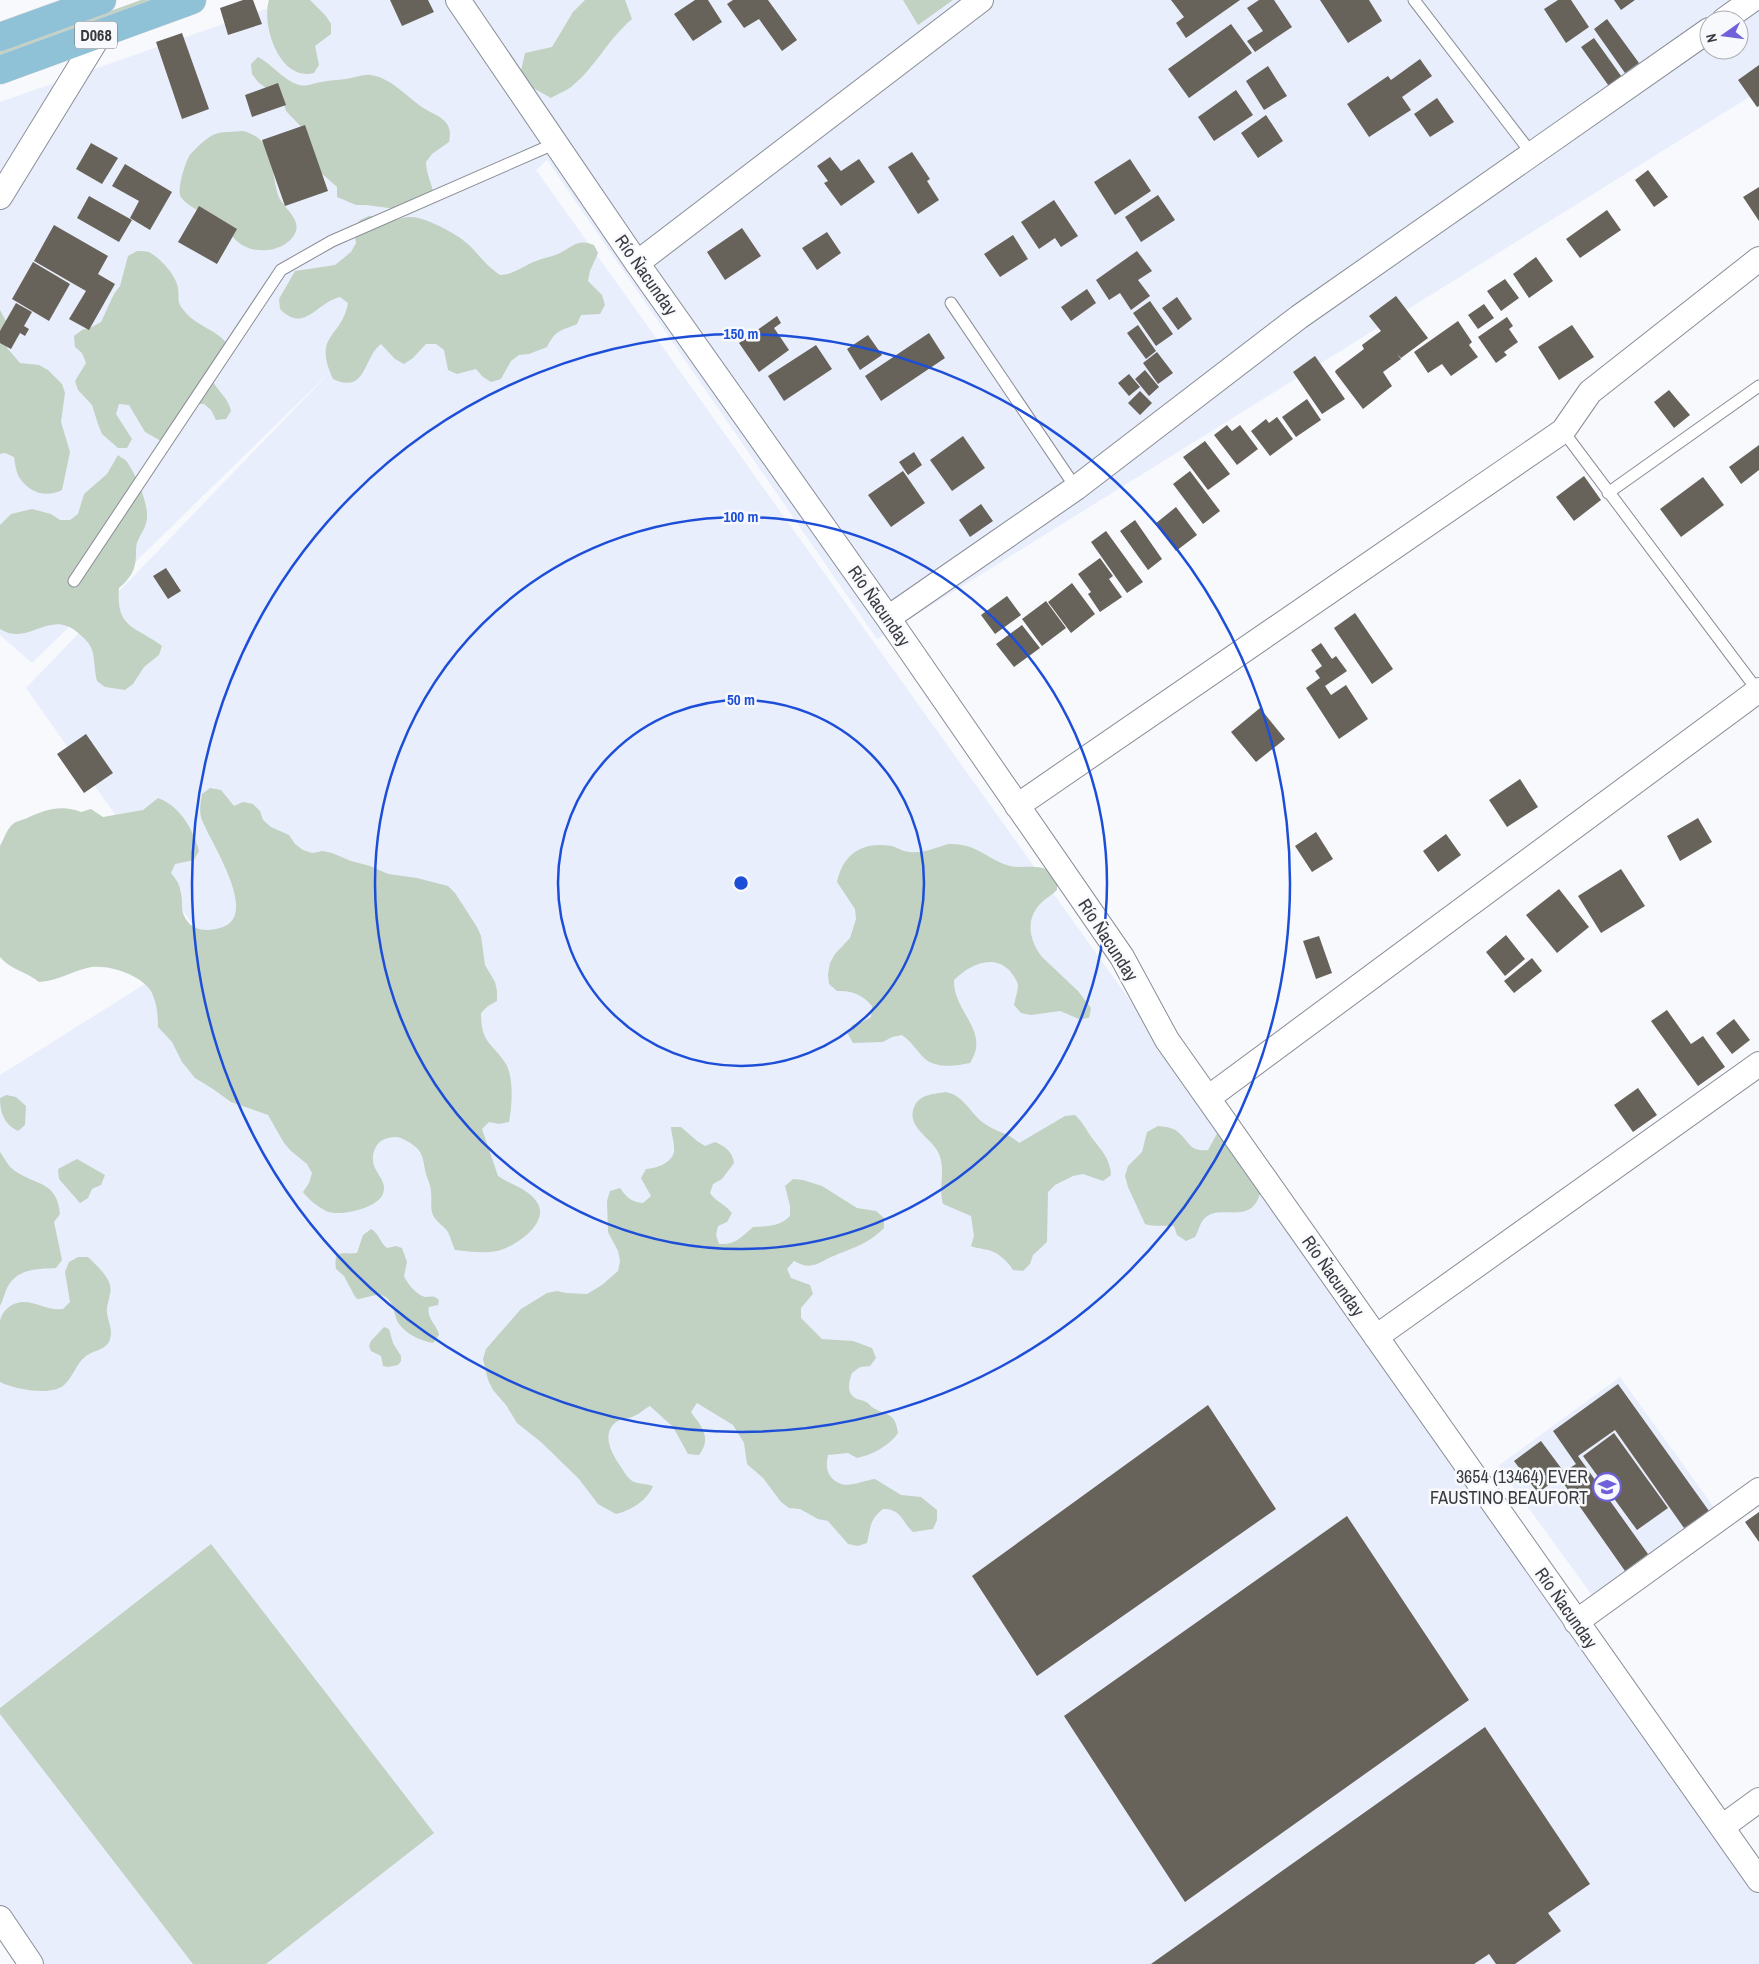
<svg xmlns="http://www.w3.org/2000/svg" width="1759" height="1964" viewBox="0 0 1759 1964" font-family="'Archivo Narrow',sans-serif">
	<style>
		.built { fill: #e9eefc; fill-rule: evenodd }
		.green { fill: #c1d1c2 }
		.building { fill: #67625a }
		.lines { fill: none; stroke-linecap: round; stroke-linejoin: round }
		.service-casing { stroke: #898d96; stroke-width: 13 }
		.minor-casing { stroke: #898d96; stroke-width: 26 }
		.primary-casing { stroke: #d4d4d5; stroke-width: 29 }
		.service { stroke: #fff; stroke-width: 11 }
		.minor { stroke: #fff; stroke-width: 24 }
		.primary { stroke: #8fc1d7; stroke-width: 28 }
		.ring { fill: none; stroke: #1d4ed8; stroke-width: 2.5 }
		.labels { text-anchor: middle; stroke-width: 5; stroke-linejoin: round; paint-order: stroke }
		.shield { fill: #f7f9fd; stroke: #737478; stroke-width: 1 }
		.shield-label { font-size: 16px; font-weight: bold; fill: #3a3b3f }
		.street-label { font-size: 18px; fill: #3a3b3f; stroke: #f7f9fd }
		.poi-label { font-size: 18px; fill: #3a3b3f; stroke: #f7f9fd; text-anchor: end }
		.centre { fill: #1d4ed8; stroke: #f7f9fd; stroke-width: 2.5 }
		.ring-label { font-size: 15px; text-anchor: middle; font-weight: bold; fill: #1d4ed8; stroke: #f7f9fd; stroke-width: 5; stroke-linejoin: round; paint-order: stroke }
	</style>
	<rect width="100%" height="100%" fill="#f7f9fd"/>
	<path class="built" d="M292,0H1759V91L877,639L547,160L536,170L1759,1880V1964H26L0,1928V1075L207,945L26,688L334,368L32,663L0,635V102ZM1709,20H1739V50H1709Z
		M1620,1377L1715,1509L1594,1598L1498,1466Z"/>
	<path class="green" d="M141,0H155L0,56V51Z
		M269,0H310L326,16L331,24V34L315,46L319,65L314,73C280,82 261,26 269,0Z
		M585,0H625L632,19C608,39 595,68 571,87C566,91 557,94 551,98L519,80L525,53L552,47L573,12Z
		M903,0H953L918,25Z
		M258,57C273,65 283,80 299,85C308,87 313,83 321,82C331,80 342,80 351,78C358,77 364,74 370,75C390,77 407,97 422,107C430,113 441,115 447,124C451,130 450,136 449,142L432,154L426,162C426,176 434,186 434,200L426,207L416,209H396L366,205H356L337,197V187L319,171L307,133L286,111L283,101L258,82L252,74L251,64Z
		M243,131C275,139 270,169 278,195C282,207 300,217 296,231C289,250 260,255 244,246C234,241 230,232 222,225C213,218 183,205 180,195C178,187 185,162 190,155C195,149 205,139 213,135C221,131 233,132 243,131Z
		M369,216C377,216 381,219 388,220C396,222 403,216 411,217C426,217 462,236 472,248C481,258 488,267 500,275C513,275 523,266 536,261C543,258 551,257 558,254C573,247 577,238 594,245L598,253L590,271L588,281L602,295L605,305L600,314L581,315L577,324C561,331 556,329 547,347L529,354L519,355L511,361L501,379L491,382L483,377L476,369L457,374L448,370L444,350L436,344H426L413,358L404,364L395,359L381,344C363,357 367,395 333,379C312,334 342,338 348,303L340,297C315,303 305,334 280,309L279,299L295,271L335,265L351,252L356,243L354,228L360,220Z
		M137,251C141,251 145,251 149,252C160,258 176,275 178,288C180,300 175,301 186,313C198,327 218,330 228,345L211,378C217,391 228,397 231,411L226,419L216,420L211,410L204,404H194L163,442L145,432L129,405L119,404L116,414L132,439L127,448H118L102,434L98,424L92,405L78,390L75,381L86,363L82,353L75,347L74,336L82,330L92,327L101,322L114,294L120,286L128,256Z
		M0,310L10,329L7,348L20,363L39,365L48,370L62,384L65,393L61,422L70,452L62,490C46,498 29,493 19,477C16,472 15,463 14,457L5,453L0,454Z
		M118,455C121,458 125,459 127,462C136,474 148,503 147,517C147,527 140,534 137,543C136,546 136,551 136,554C136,569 131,578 119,588C116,629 134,625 162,646L159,655L144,667L133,684L125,690L105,687L97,681C94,671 95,658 92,650C90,643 83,637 77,632C49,609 29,647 0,629V525L11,514L32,509L51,514L60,520H70L78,514L84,494L107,474Z
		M210,788L221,790L234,806L243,802L253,804L260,811L263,820L271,827L289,835L295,844L303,850L312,853L323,851L332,853L351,861L370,866L388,874L417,878L448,886L455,893L477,927L481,936L485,965L495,982L497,991V1001L488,1006L481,1013C481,1044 492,1042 506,1064C514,1078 512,1107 509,1122L499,1124L489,1122L482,1129L498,1176C511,1185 530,1189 538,1204C549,1224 513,1248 497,1251C483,1254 468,1251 455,1250C452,1244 451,1238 448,1232C444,1226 436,1222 433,1215C430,1208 432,1200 431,1192C431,1185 428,1181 426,1174C422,1154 423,1149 403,1139C397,1136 391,1137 385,1139C374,1143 370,1158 375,1168C379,1177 388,1184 382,1196C374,1209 339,1217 326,1211C318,1207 308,1199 303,1192L309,1183L312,1173L307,1164L291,1151L284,1143L268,1115L231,1102L213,1089L195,1078L182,1062L172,1042L158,1027C158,1015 157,1004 152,993C143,975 106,963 87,968C70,972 57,981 39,982C27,972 9,969 0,957V846C4,839 7,828 14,823C17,821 22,820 25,819C44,810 61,804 81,812L91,809L103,817L143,810L158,798C180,806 193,829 199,851L194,860L175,864L171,873C175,878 179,883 180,889C182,896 182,902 182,908C185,929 203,933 220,928C263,917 207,838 201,817C199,809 201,801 202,794Z
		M949,844C977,843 986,859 1010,866C1023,869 1041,863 1052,873C1058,878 1057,884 1057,890C1052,895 1046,898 1041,903C1025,919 1029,940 1042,957L1078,991L1091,1008L1089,1018L1079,1019L1060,1011L1031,1015L1021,1013L1014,1005C1015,999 1018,991 1018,985C1017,980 1013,975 1010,971C993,953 969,965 954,980C953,1013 991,1030 970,1063C955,1066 936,1069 924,1058C916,1050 912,1042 902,1035L892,1037L883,1042L853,1043L848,1034L852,1025L862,1022L871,1017L872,1006C863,995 852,990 837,991L829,984L828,974L830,963L835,954L850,938L856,919L855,909L837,882C843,854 862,841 892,846C898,848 904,852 910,852C922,854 937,847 949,844Z
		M946,1092C965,1096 970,1114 985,1124C996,1132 1009,1133 1019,1143L1065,1116L1075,1115C1083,1122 1086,1130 1092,1138C1101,1150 1110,1158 1111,1175L1103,1181L1083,1174L1073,1176L1055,1185L1048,1192L1047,1242L1033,1255L1030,1264L1023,1271L1013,1270C1008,1262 1000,1254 991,1251C984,1248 978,1249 971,1246L974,1236L971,1216L943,1204C938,1188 946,1171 939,1154C932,1137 904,1127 915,1105C921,1094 935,1094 946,1092Z
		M6,1095L16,1097L26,1106L25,1125L18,1131C4,1124 0,1113 0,1098Z
		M1158,1126C1165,1127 1172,1127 1178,1132C1190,1142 1189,1152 1208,1150L1218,1132L1261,1190C1252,1229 1220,1201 1204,1219C1200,1223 1198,1232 1195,1237L1186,1241L1177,1235L1174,1226C1163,1225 1155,1227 1145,1224L1128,1187L1125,1176L1128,1166L1142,1152L1147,1132Z
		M671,1127H681L697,1141L705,1146L715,1142C726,1147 732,1151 734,1163L722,1179L713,1184L710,1193C716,1202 725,1204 732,1213L727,1222L718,1226L716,1235L719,1244C736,1245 741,1237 753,1227C768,1226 779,1227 790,1216V1206L785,1186L793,1179L803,1180L822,1186L857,1208L876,1211L884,1218V1228C867,1245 852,1248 831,1257C825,1259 820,1264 813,1265C806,1267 800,1264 794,1261L787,1269L791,1278L810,1285L813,1294L801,1308V1318L822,1339L853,1341L872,1348L876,1358L870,1366L860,1367L852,1373C849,1381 846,1392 855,1398C858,1400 863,1400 866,1402C869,1403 870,1406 872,1407C887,1417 895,1411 898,1433C889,1446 872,1455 857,1458L848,1453L828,1455C826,1463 826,1471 831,1477C844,1492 859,1481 875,1479L901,1495L921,1497L937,1510V1520L933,1529L913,1532C901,1521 902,1509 883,1509C869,1520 871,1527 867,1543L858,1546L848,1544L828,1521L818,1519L800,1509L789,1508L781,1502L763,1478L747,1464L744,1443L733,1425L697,1403L691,1412C702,1427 712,1438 699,1455L688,1454L673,1427L650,1406C645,1408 640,1414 634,1416C629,1419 622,1418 616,1422C600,1435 613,1455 621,1467C624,1472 628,1479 634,1482C640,1484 647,1484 653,1486C648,1500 630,1511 616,1514L598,1504L579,1479L541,1442L517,1423L506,1405L493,1390L488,1380L483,1359L486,1349L521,1309L547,1293L557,1291L566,1293L587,1294L602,1285L618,1271L620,1261L618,1251L608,1232L607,1201L610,1191L620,1188C627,1198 632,1202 643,1203L651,1196L641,1178L646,1169C658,1168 676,1162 674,1147C674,1140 671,1134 671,1127Z
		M0,1152C5,1159 8,1166 15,1171C37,1186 57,1181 60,1214L54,1222L62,1260L56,1268C40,1269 21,1268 10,1283C5,1289 4,1299 0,1306Z
		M77,1159L105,1175L101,1185L92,1189L88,1198L80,1203L59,1179L58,1169Z
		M371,1229C379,1233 380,1243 387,1248L396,1246L402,1248L407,1262L404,1276C407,1283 417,1296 426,1297C429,1297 432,1296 435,1297L439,1300L438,1305L429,1307C426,1319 437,1324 439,1335L433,1343C421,1341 406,1334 399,1324C393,1315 395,1299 381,1295C374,1294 365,1299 357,1299L354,1295L344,1276L336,1269C333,1248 343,1255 357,1253L363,1235Z
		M78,1257H88C97,1266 114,1280 110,1294C109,1301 106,1307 107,1313C108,1321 113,1330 110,1339C107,1350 94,1350 86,1356C76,1363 73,1378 63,1386C49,1396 14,1389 0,1382C0,1366 0,1335 0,1321C2,1310 12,1303 22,1302C36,1301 47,1311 63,1309L70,1302L65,1272L69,1262Z
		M384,1327L389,1329L393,1343L401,1356V1361L398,1365L388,1367L383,1366L381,1356L371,1351L369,1346L371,1341Z
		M211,1544L434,1833L266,1964H193L0,1714V1708Z"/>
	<path class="building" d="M243,0H253L262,24L228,35L220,8Z
		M390,0H428L434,12L402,26Z
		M695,0H708L722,22L693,41L674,14Z
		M733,0H768L797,40L782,51L759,19L744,28L727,4Z
		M1171,0H1240L1186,38L1176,23L1184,17Z
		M1259,0H1274L1292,27L1255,52L1247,41L1263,31L1247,8Z
		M1320,0H1369L1382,21L1348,43Z
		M1558,0H1571L1589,27L1566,43L1544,9Z
		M1614,0H1635L1621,10Z
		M1607,19L1639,63L1625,73L1594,29Z
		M1231,24L1252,53L1189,98L1168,69Z
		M182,33L209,109L182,119L156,42Z
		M1594,38L1624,80L1611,89L1581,47Z
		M1420,59L1432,76L1402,97L1411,110L1369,137L1347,104L1388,76L1391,80Z
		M1759,65V106L1757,107L1738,80Z
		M1268,66L1287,96L1264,110L1246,81Z
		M278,83L286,105L252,117L245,95Z
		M1236,90L1253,115L1214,141L1198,117Z
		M1437,98L1454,122L1430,137L1414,114Z
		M1266,115L1283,141L1258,158L1241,133Z
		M305,125L328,191L285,206L262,140Z
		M91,143L118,158L102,184L76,169Z
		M912,152L930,179L927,181L939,200L918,214L888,167Z
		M830,157L841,171L859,159L875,182L841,206L824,183L828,181L817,166Z
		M1130,159L1151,191L1115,215L1094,182Z
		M125,164L172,192L150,230L130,218L139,201L112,186Z
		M1648,170L1668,197L1654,207L1635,180Z
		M1759,187V221L1743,197Z
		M1158,195L1175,220L1141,242L1125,217Z
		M89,196L132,220L119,242L77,218Z
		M1054,200L1078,236L1061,247L1055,238L1039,249L1021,222Z
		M199,206L237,229L217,264L178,242Z
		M1607,210L1621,230L1580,258L1566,239Z
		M54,225L108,256L98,274L115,284L89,330L69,319L86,291L34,261Z
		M742,228L761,256L725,280L707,252Z
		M827,232L841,253L817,270L802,248Z
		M1013,235L1028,259L1000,277L984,254Z
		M1137,251L1152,271L1138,280L1150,296L1131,310L1120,293L1109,300L1096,280Z
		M1536,257L1553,281L1529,298L1513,274Z
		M33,262L70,284L49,321L12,299Z
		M1505,279L1519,298L1501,311L1487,291Z
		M1087,289L1096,303L1071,321L1061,307Z
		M1396,296L1428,338L1401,358L1397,354L1401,359L1383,372L1392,386L1363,409L1335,372L1336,370L1364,349L1362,345L1381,331L1369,316Z
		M1177,297L1192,319L1178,330L1162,308Z
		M1150,301L1173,334L1156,346L1133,313Z
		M16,303L32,312L24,326L29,329L25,336L20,333L11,349L0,343V331Z
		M1484,304L1494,318L1478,329L1468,315Z
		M777,316L781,323L774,328L789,350L759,372L739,343Z
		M1507,317L1513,326L1509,329L1518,342L1504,352L1507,355L1496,363L1478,337Z
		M1458,321L1472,342L1469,345L1478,357L1451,376L1442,364L1428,373L1414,352Z
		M1138,325L1156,351L1146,359L1127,333Z
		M1572,325L1594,357L1559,380L1538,347Z
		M929,333L945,358L881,401L865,376Z
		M868,335L882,355L860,370L847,349Z
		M816,345L832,369L784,401L768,376Z
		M1157,352L1173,373L1158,384L1143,363Z
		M1315,356L1345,399L1322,414L1293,372Z
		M1145,370L1159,387L1149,396L1135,379Z
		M1129,374L1140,387L1129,396L1118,383Z
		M1669,390L1690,415L1674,428L1654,402Z
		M1140,391L1152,403L1140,415L1128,403Z
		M1307,399L1321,420L1296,437L1282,417Z
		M1277,417L1293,439L1270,456L1251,431L1266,419L1269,423Z
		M1227,425L1232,431L1240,425L1258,449L1237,465L1214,435Z
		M963,436L985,468L952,491L930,460Z
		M1205,441L1230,474L1208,490L1183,457Z
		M1759,445V470L1741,484L1729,467Z
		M914,452L922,465L908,475L899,462Z
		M903,471L925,503L891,527L868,495Z
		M1190,471L1220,511L1203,524L1173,484Z
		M1584,476L1601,500L1574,521L1556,497Z
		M1703,477L1724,505L1681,537L1660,509Z
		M981,504L993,521L970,537L959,520Z
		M1176,507L1197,535L1176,551L1155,524Z
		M1135,520L1162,559L1148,570L1120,531Z
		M1106,531L1143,582L1127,593L1091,542Z
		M1100,558L1113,576L1109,579L1122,597L1100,612L1088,594L1091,592L1078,574Z
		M166,568L181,591L168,599L153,576Z
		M1072,583L1095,614L1071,633L1048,602Z
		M1007,596L1021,615L995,634L981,615Z
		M1046,601L1066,628L1042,646L1022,619Z
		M1355,613L1393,669L1372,684L1334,628Z
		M1022,625L1040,648L1014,667L996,644Z
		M1321,643L1332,659L1336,656L1347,671L1325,686L1331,695L1346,685L1368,719L1339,739L1306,688L1320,678L1315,671L1322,666L1311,650Z
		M1260,708L1285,739L1256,762L1231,732Z
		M86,734L113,773L84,793L57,754Z
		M1520,779L1538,807L1507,827L1489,800Z
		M1698,818L1712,842L1680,861L1667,836Z
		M1316,832L1333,859L1312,872L1295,846Z
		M1446,834L1461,855L1438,872L1423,851Z
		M1621,869L1645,906L1601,933L1578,896Z
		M1559,889L1589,927L1557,953L1526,915Z
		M1506,935L1525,959L1505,976L1486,952Z
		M1319,936L1332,973L1316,979L1303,941Z
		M1532,958L1542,971L1514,993L1504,981Z
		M1667,1010L1691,1044L1703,1036L1725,1067L1698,1086L1651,1021Z
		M1734,1019L1750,1040L1732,1054L1716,1033Z
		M1638,1088L1657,1115L1633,1132L1614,1105Z
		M1618,1384L1709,1511L1684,1528L1615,1430L1578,1456L1648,1554L1625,1571L1559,1477L1538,1493L1514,1461L1541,1441L1564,1472L1576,1464L1553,1431Z
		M1208,1405L1276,1509L1037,1676L972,1576Z
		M1614,1433L1668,1508L1637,1530L1583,1456Z
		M1759,1512V1542L1745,1522Z
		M1347,1516L1469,1700L1185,1902L1064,1716Z
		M1485,1727L1590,1884L1548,1913L1561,1931L1515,1964H1496L1489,1954L1474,1964H1151Z"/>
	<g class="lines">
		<defs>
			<path id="service" d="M1414,0L1532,154
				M951,303L1076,488
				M1563,431L1758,691
				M1608,493L1759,386
				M74,581L281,270L332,241L556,143"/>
			<path id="minor" d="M458,0L637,263L888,618L1122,957L1167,1040L1759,1880
				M1724,20L1752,0
				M0,197L100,34
				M637,263L981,0
				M888,618L1076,488L1299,317L1709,30
				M1017,806L1563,431L1590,392L1759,259
				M1208,1098L1759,690
				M1376,1337L1759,1064
				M1576,1622L1759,1490
				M1722,1827L1759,1800
				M0,1918L31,1964"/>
			<path id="primary" d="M0,37L102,0
				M0,70L192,0"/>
		</defs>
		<use href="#service" class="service-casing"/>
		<use href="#minor" class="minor-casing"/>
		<use href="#primary" class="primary-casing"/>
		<use href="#service" class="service"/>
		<use href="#minor" class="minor"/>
		<use href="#primary" class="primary"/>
	</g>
	<g class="ring">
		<circle cx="741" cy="883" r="183"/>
		<circle cx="741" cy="883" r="366"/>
		<circle cx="741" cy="883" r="549"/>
	</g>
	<defs>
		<symbol id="school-ring" viewBox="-11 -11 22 22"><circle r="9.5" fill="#f7f9fd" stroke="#7060da" stroke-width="1.5"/><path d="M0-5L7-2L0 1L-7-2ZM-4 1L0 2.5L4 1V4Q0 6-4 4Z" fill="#7060da"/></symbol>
	</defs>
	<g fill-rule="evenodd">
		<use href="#school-ring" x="1591" y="1471" width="32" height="32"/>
	</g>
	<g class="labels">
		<rect class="shield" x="75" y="21.5" width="42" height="27" rx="4"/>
		<g class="shield-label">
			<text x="96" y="41">D068</text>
		</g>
		<g class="street-label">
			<text transform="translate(646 275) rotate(55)" y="6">Río Ñacunday</text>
			<text transform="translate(879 606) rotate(55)" y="6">Río Ñacunday</text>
			<text transform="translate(1108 940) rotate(57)" y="6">Río Ñacunday</text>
			<text transform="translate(1333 1276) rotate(55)" y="6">Río Ñacunday</text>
			<text transform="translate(1566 1608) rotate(55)" y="6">Río Ñacunday</text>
		</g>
		<g class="poi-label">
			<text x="1588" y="1483">3654 (13464) EVER<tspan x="1588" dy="21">FAUSTINO BEAUFORT</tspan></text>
		</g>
	</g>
	<circle cx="741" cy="883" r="8" class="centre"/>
	<g class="ring-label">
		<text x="741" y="339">150 m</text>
		<text x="741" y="522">100 m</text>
		<text x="741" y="705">50 m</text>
	</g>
	<g transform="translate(1724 35) rotate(256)"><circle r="24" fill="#f7f9fd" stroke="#abadb1"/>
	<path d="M0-4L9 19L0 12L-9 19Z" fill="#7060da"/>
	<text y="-8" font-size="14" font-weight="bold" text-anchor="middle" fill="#3a3b3f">N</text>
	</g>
</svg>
